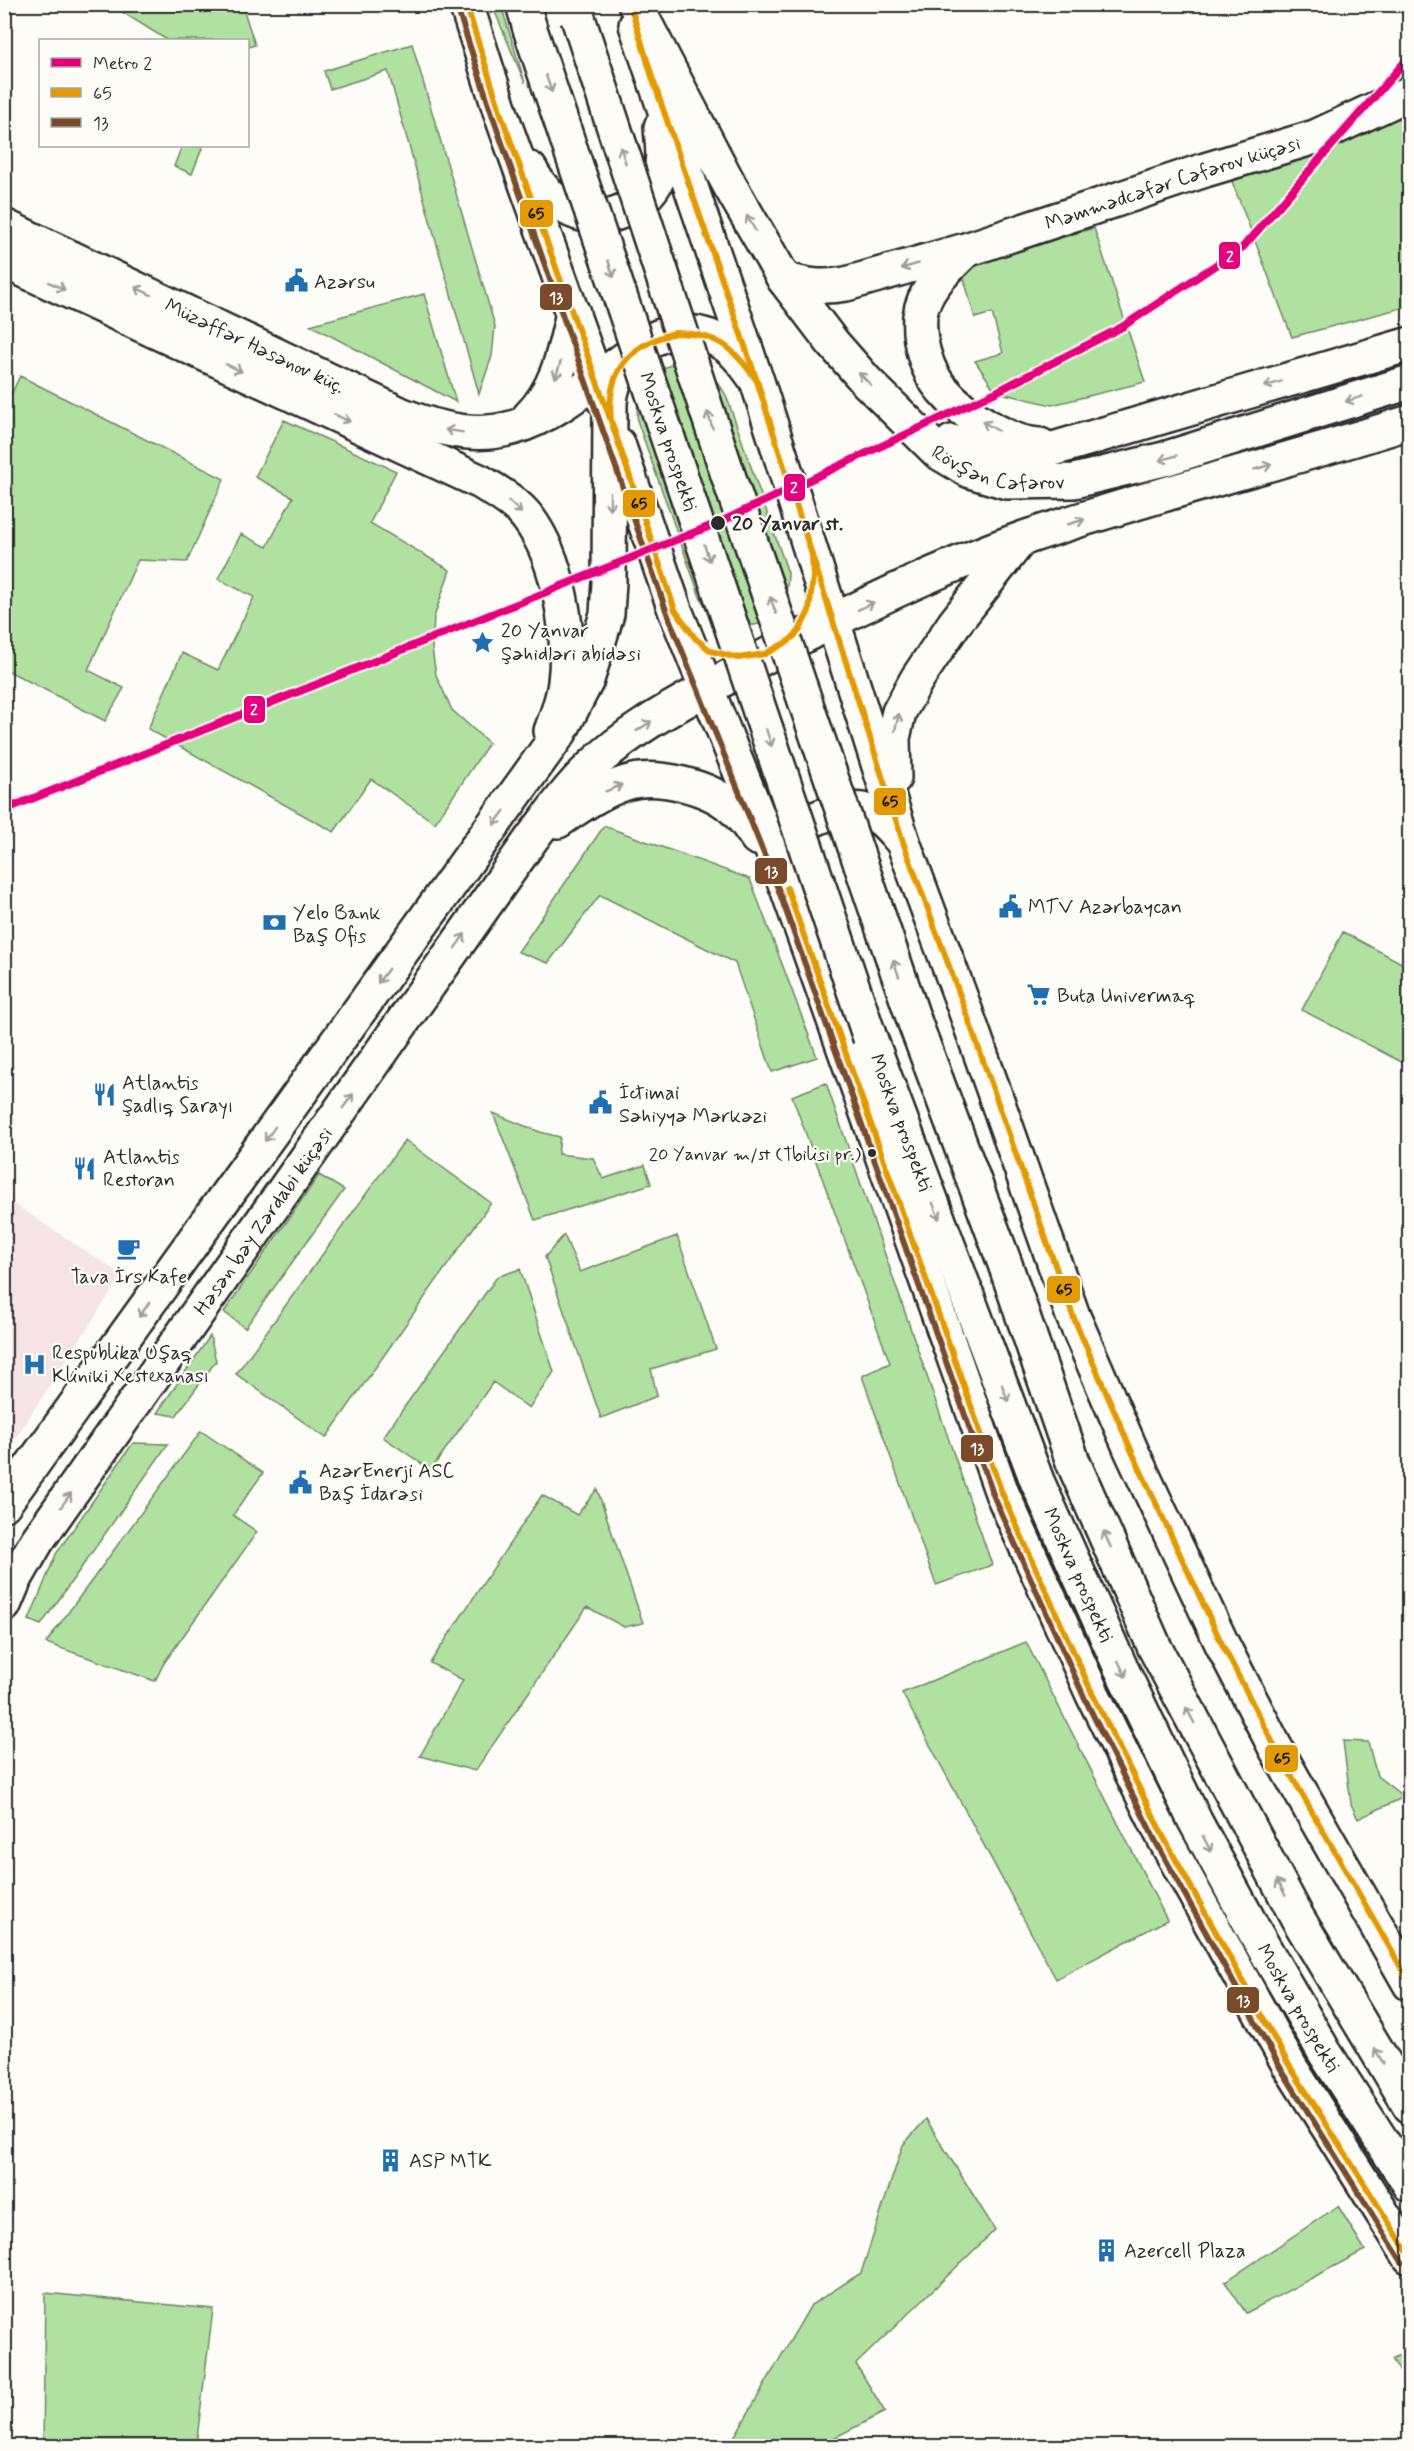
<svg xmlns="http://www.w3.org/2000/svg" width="1414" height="2451" viewBox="0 0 1414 2451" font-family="Mynerve,sans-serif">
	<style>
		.built { fill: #f5e3e6 }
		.green { fill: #b1e1a1; stroke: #6e8666; stroke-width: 1.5 }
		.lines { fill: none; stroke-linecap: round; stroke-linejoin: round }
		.tertiary-casing { stroke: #2b2b2b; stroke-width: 38 }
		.secondary-casing { stroke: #2b2b2b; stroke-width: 38 }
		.primary-casing { stroke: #2b2b2b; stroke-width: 38 }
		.trunk-casing { stroke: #2b2b2b; stroke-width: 38 }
		.tertiary { stroke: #fdfcf7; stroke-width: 33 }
		.secondary { stroke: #fdfcf7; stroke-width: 33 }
		.primary { stroke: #fdfcf7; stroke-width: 33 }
		.trunk { stroke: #fdfcf7; stroke-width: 33 }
		.trunk-bridge-casing { stroke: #2b2b2b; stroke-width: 38; stroke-linecap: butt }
		.trunk-bridge { stroke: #fdfcf7; stroke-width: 33 }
		.bus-1-casing { stroke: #fdfcf7; stroke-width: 10 }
		.bus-2-casing { stroke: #fdfcf7; stroke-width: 10 }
		.bus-1 { stroke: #e39a04; stroke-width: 6 }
		.bus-2 { stroke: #7a4b2a; stroke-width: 6 }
		.metro-1-casing { stroke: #fdfcf7; stroke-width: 12 }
		.metro-1 { stroke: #e5007d; stroke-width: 8 }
		.oneway { stroke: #9e9e9b }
		.stop-dot { fill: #2b2b2b; stroke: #fdfcf7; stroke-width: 2 }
		.labels { text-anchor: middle; stroke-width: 4.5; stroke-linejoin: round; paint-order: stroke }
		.bus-label { font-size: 18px; fill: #2b2b2b; stroke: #fdfcf7; text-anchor: end }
		.street-label { font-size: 20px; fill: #2b2b2b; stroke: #fdfcf7 }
		.poi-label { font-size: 20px; fill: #2b2b2b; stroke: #fdfcf7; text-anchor: start }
		.stop-label { font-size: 20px; font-weight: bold; fill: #2b2b2b; stroke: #fdfcf7; text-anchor: start }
		.line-badge { stroke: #fdfcf7; stroke-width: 2 }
		.badge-label { font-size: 16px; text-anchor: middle; font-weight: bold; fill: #fff }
		.pale-badge-label { font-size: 16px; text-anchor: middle; font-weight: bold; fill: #111 }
	</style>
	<rect width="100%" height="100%" fill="#fdfcf7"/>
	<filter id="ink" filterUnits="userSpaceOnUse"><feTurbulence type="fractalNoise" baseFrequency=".0167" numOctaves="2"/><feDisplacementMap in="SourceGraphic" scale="12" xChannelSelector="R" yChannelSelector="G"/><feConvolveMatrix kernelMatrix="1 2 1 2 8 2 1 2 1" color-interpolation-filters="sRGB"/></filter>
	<g filter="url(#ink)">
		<path class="built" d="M5,1198L122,1275L5,1454Z"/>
		<path class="green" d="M111,5H242L255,45L248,47V40H167Z
			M492,5H501L525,83Z
			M412,44L495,326L492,356L479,394L388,71L330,89L324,71Z
			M1409,108V306L1292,337L1231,179Z
			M182,146H203L192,174L174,166Z
			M1094,228L1145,382L1052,405L996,392L975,361L1003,353L992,313L975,318L961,268Z
			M424,294L456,402L310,325Z
			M676,363C702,370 712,370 726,395L788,573C788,609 766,636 728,621C723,618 715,617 711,613C706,610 703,602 700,597L638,423C634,392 646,373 676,363Z
			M20,376L224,479L187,562L138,560L88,670L124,688L105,721L5,669L4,409Z
			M284,420L396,471L370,523L450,570L434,617L432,649L436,675L452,710L489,743L435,823L371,779L334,832L148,729L182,653L218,670L254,597L218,579L241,534L267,547L293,497L255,477Z
			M604,826L750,879L817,1057L772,1072L735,963L600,895L548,963L518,952Z
			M1343,932L1409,967V1066L1302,1010Z
			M826,1083L992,1565L936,1585L862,1376L890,1363L792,1096Z
			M493,1113L540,1132L560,1137L558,1154L593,1158L603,1179L645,1165L651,1184L535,1220Z
			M405,1140L491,1203L326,1438L236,1374Z
			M319,1175L344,1190L245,1328L224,1312Z
			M564,1235L580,1272L677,1236L716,1349L651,1369L657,1396L601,1418L545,1257Z
			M520,1269L554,1372L529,1408L493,1382L431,1470L383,1437L497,1277Z
			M210,1336L216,1361L176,1416L157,1413Z
			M201,1431L263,1473L233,1515L257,1532L164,1663L155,1681L46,1643Z
			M133,1443L168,1444L41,1625L29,1620L56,1554Z
			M597,1489L643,1623L624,1627L587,1607L475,1771L420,1756L463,1680L430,1663L542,1495L577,1515Z
			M1026,1642L1167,1920L1056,1979L902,1693Z
			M1343,1741L1368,1742L1377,1776L1404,1797L1358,1819L1351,1804Z
			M926,2119L995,2230L856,2364L885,2412L818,2446H729L811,2305L861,2273L903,2145Z
			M1338,2206L1365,2250L1246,2313L1225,2282Z
			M45,2293L213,2309L196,2446H43Z
			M1405,2351L1409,2358V2386L1392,2359Z"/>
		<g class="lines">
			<defs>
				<g id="tertiary">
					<path id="s1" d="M784,279C806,286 823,288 846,284L966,250L1205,170L1315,137L1410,93"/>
				</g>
				<g id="secondary">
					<path d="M466,4L502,117L603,399"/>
					<path d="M636,25L756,379"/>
					<path d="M530,169C549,206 591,231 630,207C643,200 655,188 660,173C665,157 662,143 661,127"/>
					<path id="s2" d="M4,226L400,414C505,457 543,419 626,358"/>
					<path d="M4,261L481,482C497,492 516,502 528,518C559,559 571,633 565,682C563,700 557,715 551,731"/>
					<path d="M529,417C558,388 564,352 573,313"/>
				</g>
				<g id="primary">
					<path id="s3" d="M635,4L730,186L784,279L832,342L867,382L938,452L970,471L1007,482L1074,481L1164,459L1410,382"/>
					<path d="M966,250C948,268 923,289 920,316C918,340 926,371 942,389C962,413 1008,444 1040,445"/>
					<path d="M952,442C983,452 1003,457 1036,454L1410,344"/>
					<path d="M618,444L675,610L787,888L1002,1493L1093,1695L1164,1838L1289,2065L1410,2257"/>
					<path d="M894,778L893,738L899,712L917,679L954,624L1019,541"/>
					<path d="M558,821C580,806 601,791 626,783C657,773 711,787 734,809C743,817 751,829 757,838"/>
					<path d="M788,855C790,844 795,832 803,826C818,815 849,805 867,811C882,816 893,831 903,842"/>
					<path d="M4,1504L560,732L587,680L607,614L609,582L610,403C614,346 677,311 727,346C739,355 748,368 757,381L903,842L962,1001L1073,1316L1132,1452L1222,1644L1275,1747L1410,1984"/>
					<path id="s4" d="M4,1605L14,1581L37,1541L530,841C549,816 567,790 590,768C633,725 691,698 744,668C833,619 927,572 1024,538C1151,495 1282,463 1410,422"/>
				</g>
				<g id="trunk">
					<path d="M523,4L530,29"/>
					<path d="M915,1023L1005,1264L1073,1462L1155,1648L1297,1917L1410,2106"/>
					<path id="s5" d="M870,1038L1037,1481L1120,1666L1195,1821L1256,1934L1325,2053L1410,2185"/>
				</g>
			</defs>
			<use href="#tertiary" class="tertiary-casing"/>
			<use href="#secondary" class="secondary-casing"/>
			<use href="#primary" class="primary-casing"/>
			<use href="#trunk" class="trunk-casing"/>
			<use href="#tertiary" class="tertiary"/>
			<use href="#secondary" class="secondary"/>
			<use href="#primary" class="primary"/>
			<use href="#trunk" class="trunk"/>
			<defs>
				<g id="trunk-bridge">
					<path d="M578,18L730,481L915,1023"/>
					<path id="s6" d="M530,29L870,1038"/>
				</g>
			</defs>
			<use href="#trunk-bridge" class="trunk-bridge-casing"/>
			<use href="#trunk-bridge" class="trunk-bridge"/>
			<defs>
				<path id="bus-1" d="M466,4L502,117L611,421
					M630,4L653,80L757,381
					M675,333C717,333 734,348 757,381L812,555L813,577L809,611L799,631L789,641L765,654L738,658L711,651L695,638L675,610L611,421C606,372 628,345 675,333Z
					M812,555L903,842L962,1001L1073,1316L1132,1452L1222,1644L1275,1747L1410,1983
					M787,888L1002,1493L1093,1695L1164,1838L1289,2065L1410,2256"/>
				<path id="bus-2" d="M457,7L494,120L667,613L779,891L994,1497L1085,1699L1156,1842L1281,2069L1402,2262"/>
			</defs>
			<use href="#bus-1" class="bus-1-casing"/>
			<use href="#bus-2" class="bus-2-casing"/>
			<use href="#bus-1" class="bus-1"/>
			<use href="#bus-2" class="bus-2"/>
			<defs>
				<path id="metro-1" d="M4,810L718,523L996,392L1122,327L1243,247L1410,56"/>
			</defs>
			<use href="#metro-1" class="metro-1-casing"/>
			<use href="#metro-1" class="metro-1"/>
		</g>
		<defs><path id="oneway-shaft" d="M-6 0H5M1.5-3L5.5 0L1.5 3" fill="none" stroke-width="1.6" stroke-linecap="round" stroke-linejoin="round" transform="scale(1.5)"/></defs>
		<g class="oneway">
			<use href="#oneway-shaft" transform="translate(549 84) rotate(71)"/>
			<use href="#oneway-shaft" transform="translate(623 155) rotate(-108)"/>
			<use href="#oneway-shaft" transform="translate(751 223) rotate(-120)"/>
			<use href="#oneway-shaft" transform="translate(910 266) rotate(164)"/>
			<use href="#oneway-shaft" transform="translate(611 269) rotate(71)"/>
			<use href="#oneway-shaft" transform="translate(57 286) rotate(25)"/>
			<use href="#oneway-shaft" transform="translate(143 291) rotate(-155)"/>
			<use href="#oneway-shaft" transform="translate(234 368) rotate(25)"/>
			<use href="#oneway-shaft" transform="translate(558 370) rotate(108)"/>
			<use href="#oneway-shaft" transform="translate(865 379) rotate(-134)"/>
			<use href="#oneway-shaft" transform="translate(1273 384) rotate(163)"/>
			<use href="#oneway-shaft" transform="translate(1354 399) rotate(163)"/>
			<use href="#oneway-shaft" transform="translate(342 418) rotate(25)"/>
			<use href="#oneway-shaft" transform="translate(710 420) rotate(-108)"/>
			<use href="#oneway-shaft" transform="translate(990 426) rotate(-150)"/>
			<use href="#oneway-shaft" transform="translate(454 431) rotate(-171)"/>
			<use href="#oneway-shaft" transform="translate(1168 458) rotate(164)"/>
			<use href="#oneway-shaft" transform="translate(1263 467) rotate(-16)"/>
			<use href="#oneway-shaft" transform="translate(610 501) rotate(90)"/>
			<use href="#oneway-shaft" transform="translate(515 507) rotate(43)"/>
			<use href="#oneway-shaft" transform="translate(1076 522) rotate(-16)"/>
			<use href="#oneway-shaft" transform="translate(707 553) rotate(72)"/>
			<use href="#oneway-shaft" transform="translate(773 605) rotate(-109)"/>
			<use href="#oneway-shaft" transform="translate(866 606) rotate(-26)"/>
			<use href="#oneway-shaft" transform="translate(897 722) rotate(-76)"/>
			<use href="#oneway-shaft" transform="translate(644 726) rotate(-33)"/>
			<use href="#oneway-shaft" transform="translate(769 738) rotate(72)"/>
			<use href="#oneway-shaft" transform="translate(614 788) rotate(-22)"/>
			<use href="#oneway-shaft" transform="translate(499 818) rotate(126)"/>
			<use href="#oneway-shaft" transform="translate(460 941) rotate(-55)"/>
			<use href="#oneway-shaft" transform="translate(896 968) rotate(-109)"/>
			<use href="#oneway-shaft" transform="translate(383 976) rotate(126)"/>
			<use href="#oneway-shaft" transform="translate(348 1101) rotate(-54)"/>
			<use href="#oneway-shaft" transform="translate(270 1134) rotate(125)"/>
			<use href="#oneway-shaft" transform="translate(936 1211) rotate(69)"/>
			<use href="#oneway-shaft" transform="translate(144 1310) rotate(126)"/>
			<use href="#oneway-shaft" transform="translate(1005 1393) rotate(70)"/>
			<use href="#oneway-shaft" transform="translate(66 1500) rotate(-55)"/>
			<use href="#oneway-shaft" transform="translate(1107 1539) rotate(-114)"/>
			<use href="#oneway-shaft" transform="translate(1122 1669) rotate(65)"/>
			<use href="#oneway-shaft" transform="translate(1190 1715) rotate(-118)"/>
			<use href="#oneway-shaft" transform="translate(1207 1844) rotate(62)"/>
			<use href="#oneway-shaft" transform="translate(1281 1887) rotate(-118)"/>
			<use href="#oneway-shaft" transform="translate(1379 2056) rotate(-120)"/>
		</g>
	</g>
	<defs>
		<symbol id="civic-bare" viewBox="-9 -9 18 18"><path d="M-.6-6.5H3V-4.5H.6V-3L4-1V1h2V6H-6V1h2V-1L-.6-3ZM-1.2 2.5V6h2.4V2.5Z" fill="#1f6fb2" stroke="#fdfcf7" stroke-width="2.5" paint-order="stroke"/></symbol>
		<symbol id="sight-bare" viewBox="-9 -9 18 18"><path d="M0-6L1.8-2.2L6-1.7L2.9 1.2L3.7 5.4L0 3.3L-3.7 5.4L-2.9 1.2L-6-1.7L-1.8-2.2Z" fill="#1f6fb2" stroke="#fdfcf7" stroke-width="2.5" paint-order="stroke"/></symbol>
		<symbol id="bank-bare" viewBox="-9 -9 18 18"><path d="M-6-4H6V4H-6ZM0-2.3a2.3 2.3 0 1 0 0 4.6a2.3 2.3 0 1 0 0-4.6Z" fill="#1f6fb2" stroke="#fdfcf7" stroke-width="2.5" paint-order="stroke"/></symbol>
		<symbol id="supermarket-bare" viewBox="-9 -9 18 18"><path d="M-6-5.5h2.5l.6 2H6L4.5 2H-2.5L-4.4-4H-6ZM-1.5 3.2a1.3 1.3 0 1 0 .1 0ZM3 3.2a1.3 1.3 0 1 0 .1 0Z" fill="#1f6fb2" stroke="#fdfcf7" stroke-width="2.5" paint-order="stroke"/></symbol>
		<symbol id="restaurant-bare" viewBox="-9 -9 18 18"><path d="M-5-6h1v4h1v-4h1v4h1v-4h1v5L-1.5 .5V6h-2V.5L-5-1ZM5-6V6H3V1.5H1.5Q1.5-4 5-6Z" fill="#1f6fb2" stroke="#fdfcf7" stroke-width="2.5" paint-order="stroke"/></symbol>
		<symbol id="cafe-bare" viewBox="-9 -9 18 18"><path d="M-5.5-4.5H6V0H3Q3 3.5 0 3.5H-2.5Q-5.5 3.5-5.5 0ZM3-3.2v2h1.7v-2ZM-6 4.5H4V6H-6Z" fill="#1f6fb2" stroke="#fdfcf7" stroke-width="2.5" paint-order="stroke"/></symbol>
		<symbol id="hospital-bare" viewBox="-9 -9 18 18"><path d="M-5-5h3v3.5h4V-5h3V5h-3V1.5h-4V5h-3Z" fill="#1f6fb2" stroke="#fdfcf7" stroke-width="2.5" paint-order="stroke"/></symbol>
		<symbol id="building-bare" viewBox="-9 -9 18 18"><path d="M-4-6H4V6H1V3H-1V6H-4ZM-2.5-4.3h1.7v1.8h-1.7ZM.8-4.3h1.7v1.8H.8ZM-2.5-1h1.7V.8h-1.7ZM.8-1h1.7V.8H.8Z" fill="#1f6fb2" stroke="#fdfcf7" stroke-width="2.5" paint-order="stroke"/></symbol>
	</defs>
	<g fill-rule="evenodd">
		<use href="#civic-bare" x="280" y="264" width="33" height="33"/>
		<use href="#sight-bare" x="466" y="626" width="33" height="33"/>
		<use href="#civic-bare" x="994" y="890" width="33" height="33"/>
		<use href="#bank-bare" x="258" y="906" width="33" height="33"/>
		<use href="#supermarket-bare" x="1022" y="978" width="33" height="33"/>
		<use href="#restaurant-bare" x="88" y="1078" width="33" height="33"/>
		<use href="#civic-bare" x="584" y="1086" width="33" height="33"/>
		<use href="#restaurant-bare" x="68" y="1152" width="33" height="33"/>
		<use href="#cafe-bare" x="112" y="1232" width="33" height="33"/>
		<use href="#hospital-bare" x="18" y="1348" width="33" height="33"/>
		<use href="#civic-bare" x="284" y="1466" width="33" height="33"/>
		<use href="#building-bare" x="374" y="2144" width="33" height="33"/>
		<use href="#building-bare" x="1090" y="2234" width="33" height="33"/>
	</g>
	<g class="stop-dot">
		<circle cx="718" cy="523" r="8"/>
		<circle cx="872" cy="1153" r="5"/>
	</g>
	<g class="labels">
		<g class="bus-label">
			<text x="861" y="1160">20 Yanvar m/st (Tbilisi pr.)</text>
		</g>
		<g class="street-label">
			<text dy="7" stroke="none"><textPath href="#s1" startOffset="405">Məmmədcəfər Cəfərov küçəsi</textPath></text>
			<text dy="7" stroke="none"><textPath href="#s2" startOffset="278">Müzəffər Həsənov küç.</textPath></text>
			<text dy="7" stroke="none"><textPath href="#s6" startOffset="435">Moskva prospekti</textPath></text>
			<text dy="7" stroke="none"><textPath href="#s3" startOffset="609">Rövşən Cəfərov</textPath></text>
			<text dy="7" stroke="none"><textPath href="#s5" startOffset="90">Moskva prospekti</textPath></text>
			<text dy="7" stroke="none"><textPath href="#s4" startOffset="464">Həsən bəy Zərdabi küçəsi</textPath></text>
			<text dy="7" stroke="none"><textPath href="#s5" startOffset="576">Moskva prospekti</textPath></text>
			<text dy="7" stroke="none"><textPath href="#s5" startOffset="1062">Moskva prospekti</textPath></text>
		</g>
		<g class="poi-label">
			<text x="314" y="288">Azərsu</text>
			<text x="501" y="637">20 Yanvar<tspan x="501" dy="23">Şəhidləri abidəsi</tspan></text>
			<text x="1028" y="913">MTV Azərbaycan</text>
			<text x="293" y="919">Yelo Bank<tspan x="293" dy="23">Baş Ofis</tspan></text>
			<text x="1057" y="1002">Buta Univermaq</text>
			<text x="122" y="1089">Atlantis<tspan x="122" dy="23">Şadlıq Sarayı</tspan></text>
			<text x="619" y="1099">İctimai<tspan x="619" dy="23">Səhiyyə Mərkəzi</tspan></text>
			<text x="103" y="1163">Atlantis<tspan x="103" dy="23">Restoran</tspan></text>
			<text x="129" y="1283" text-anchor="middle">Tava İrs Kafe</text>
			<text x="52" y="1359">Respublika Uşaq<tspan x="52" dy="23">Kliniki Xestexanası</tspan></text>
			<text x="319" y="1477">AzərEnerji ASC<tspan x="319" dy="23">Baş İdarəsi</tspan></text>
			<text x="409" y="2167">ASP MTK</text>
			<text x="1124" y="2257">Azercell Plaza</text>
		</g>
		<g class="stop-label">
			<text x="732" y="530">20 Yanvar st.</text>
		</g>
	</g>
	<g class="line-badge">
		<rect x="519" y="199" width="35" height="29" rx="6" fill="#e39a04"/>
		<rect x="1218" y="241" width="23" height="29" rx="6" fill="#e5007d"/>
		<rect x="539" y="283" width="34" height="28" rx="6" fill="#7a4b2a"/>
		<rect x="783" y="473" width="23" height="29" rx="6" fill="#e5007d"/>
		<rect x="622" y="489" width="34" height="29" rx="6" fill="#e39a04"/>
		<rect x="243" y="695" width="23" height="29" rx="6" fill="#e5007d"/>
		<rect x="873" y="787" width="34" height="29" rx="6" fill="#e39a04"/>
		<rect x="754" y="857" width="34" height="28" rx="6" fill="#7a4b2a"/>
		<rect x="1046" y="1275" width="35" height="29" rx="6" fill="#e39a04"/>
		<rect x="960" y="1434" width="34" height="29" rx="6" fill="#7a4b2a"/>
		<rect x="1264" y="1744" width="35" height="29" rx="6" fill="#e39a04"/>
		<rect x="1226" y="1986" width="34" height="28" rx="6" fill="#7a4b2a"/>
	</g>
	<g class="badge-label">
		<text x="1230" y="262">2</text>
		<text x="556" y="303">13</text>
		<text x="794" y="493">2</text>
		<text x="254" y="715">2</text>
		<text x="771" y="877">13</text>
		<text x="977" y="1454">13</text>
		<text x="1243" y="2006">13</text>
	</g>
	<g class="pale-badge-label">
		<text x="536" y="219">65</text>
		<text x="639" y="509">65</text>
		<text x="890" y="807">65</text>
		<text x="1064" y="1295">65</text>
		<text x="1282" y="1764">65</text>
	</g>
	<rect width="1414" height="2451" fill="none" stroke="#fdfcf7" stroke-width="24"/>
	<rect x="12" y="12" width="1390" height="2427" fill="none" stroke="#2b2b2b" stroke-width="2" filter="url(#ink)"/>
	<rect x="39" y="39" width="210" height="108" fill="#fdfcf7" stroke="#a9a8a5" stroke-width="1.5"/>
	<rect x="51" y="58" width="30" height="9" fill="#e5007d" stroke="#a9a8a5" stroke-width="1.5"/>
	<text x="93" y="69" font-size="18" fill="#2b2b2b">Metro 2</text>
	<rect x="51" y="88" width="30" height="9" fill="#e39a04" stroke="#a9a8a5" stroke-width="1.5"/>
	<text x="93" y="99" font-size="18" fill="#2b2b2b">65</text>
	<rect x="51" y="118" width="30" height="9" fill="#7a4b2a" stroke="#a9a8a5" stroke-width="1.5"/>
	<text x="93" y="129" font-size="18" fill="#2b2b2b">13</text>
</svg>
